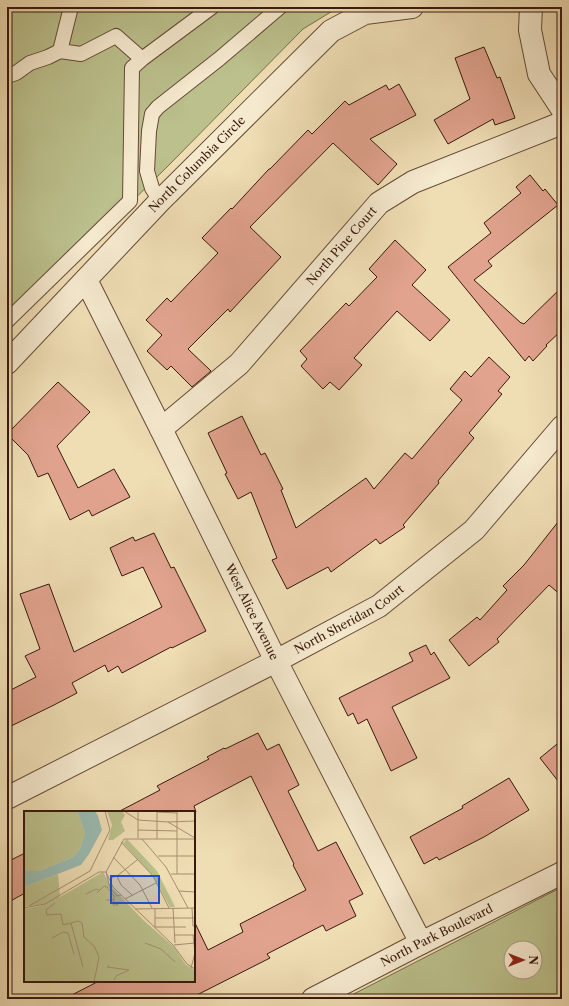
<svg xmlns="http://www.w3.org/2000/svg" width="569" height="1006" viewBox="0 0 569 1006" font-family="'Libre Caslon Text',serif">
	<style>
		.green { fill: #bbc08c; stroke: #7a6c4c; fill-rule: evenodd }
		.building { fill: #e1a38e; stroke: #38190d }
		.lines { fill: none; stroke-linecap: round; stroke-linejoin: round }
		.lane-casing { stroke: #664a37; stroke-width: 16 }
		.street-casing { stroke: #664a37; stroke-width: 24 }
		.lane { stroke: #f5e9ce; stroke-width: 14 }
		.street { stroke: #f5e9ce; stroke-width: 22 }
		.labels { text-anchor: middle; stroke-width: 3; stroke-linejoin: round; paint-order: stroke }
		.street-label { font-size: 12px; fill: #38190d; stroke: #f5e9ce }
		.inset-road { fill: none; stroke: #a68f71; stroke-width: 1 }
		.view { fill: #1d4ed8; fill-opacity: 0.15; stroke: #1d4ed8; stroke-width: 2 }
		.inset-edge { fill: none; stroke: #38190d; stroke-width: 2 }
	</style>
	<rect width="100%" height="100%" fill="#efddb4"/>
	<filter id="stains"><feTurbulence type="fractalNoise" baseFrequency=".005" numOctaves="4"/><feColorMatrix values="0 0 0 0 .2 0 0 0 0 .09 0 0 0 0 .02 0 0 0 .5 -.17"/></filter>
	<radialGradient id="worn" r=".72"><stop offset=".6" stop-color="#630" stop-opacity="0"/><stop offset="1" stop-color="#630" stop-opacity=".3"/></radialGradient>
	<path class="green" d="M7,7H339L303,29L167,167L46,286L7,326Z
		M562,887V999H344ZM511,948H535V972H511Z"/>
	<path class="building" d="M484,47L497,78L500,77L515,118L495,125L493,119L448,144L434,120L470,99L455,58Z
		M399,84L416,115L370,139L397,164L378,185L333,143L250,227L281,257L230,312L228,309L188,349L211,371L192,387L171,366L167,370L147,351L162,335L146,320L167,298L171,302L218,253L202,238L231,208L232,209L269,169H270L308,130L312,134L345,101L349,105L386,85L389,90Z
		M530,175L543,191L545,189L558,205L488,261L492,266L474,280L521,323H522L524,324L562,287V330L546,345L547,346L533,361L529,356L525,361L448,267L491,233L484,223L521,193L516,187Z
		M395,240L426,270L412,285L450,320L430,341L397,311L354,358L362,365L339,390L330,382L323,389L301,366L307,359L300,351L346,303L349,306L377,277L369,269Z
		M489,357L510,377L498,391L502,394L469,433L474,438L438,481L439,483L403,525L405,527L380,544L376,539L331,572L328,567L287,589L272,560L277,558L251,492L238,499L225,474L227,473L208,433L242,416L261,455L265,453L283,489L281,490L296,528L366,478L374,489L405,453L412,459L462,400L450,389L465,371L471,377Z
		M58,382L90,412L57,446L78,488L114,469L130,497L92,516L89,510L70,520L48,473L38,477L28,455L7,434Z
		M562,517V596L549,585L497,639L499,642L469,666L449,640L477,617L480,620L507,590L503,586L524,565Z
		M154,533L171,568L174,567L206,631L172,648L171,647L122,673L118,666L108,672L105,665L72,683L77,693L52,706L7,728V692L36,677L25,656L40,649L20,594L49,584L74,652L162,607L143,567L122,576L110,548L133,537L135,541Z
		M426,645L431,655L434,652L450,678L392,707L417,758L391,771L367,719L358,724L353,713L348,716L339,698L413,661L409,653Z
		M258,733L267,750L279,744L299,785L288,791L318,851L336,842L363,894L349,901L356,916L326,931L323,925L267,954L270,958L189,999H64L99,981H194V921L208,950L243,932L240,924L306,890L293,865L294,864L251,776L194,806L196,812H118L160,790L157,786L209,759L207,757L224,748L225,749Z
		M562,740V786L540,758Z
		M509,778L529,810L484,837L439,860L437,857L424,864L410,837L463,808L462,806Z
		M25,853V893L7,903V862Z"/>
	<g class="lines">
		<defs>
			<path id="lane" d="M60,51L81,54L116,36L142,59L212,7
				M7,76L16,73L30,63L48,57L60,51L71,7
				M160,201L152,188L147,171L149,131L152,114L158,107L219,59L280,7
				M7,321L130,201L132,68L142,59"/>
			<g id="street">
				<path d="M531,7L530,30L539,74L562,109"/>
				<path id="s1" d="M86,280L161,429L276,661L421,943"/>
				<path id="s2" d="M7,363L160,201L331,31L365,13L412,7"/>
				<path id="s3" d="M161,429L239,364L379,203L413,182L562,123"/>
				<path id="s4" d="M7,798L276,661L379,606L474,530L562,427"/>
				<path id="s5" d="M313,999L421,943L562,873"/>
			</g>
		</defs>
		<use href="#lane" class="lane-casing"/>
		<use href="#street" class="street-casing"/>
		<use href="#lane" class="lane"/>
		<use href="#street" class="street"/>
	</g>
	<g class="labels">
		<g class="street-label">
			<text dy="4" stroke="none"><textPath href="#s2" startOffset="275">North Columbia Circle</textPath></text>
			<text dy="4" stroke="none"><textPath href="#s3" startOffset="258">North Pine Court</textPath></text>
			<text dy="4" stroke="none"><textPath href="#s1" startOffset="371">West Alice Avenue</textPath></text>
			<text dy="4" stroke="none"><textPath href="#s4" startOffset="386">North Sheridan Court</textPath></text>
			<text dy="4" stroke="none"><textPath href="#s5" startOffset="139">North Park Boulevard</textPath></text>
		</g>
	</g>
	<g transform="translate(24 811)">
		<rect width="171" height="171" fill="#efddb4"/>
		<path d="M0,0H53L61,22L56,38L49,46L15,60H0ZM83,0H98L101,4L97,11L101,20L89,29H84L88,14ZM103,28L133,60L151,96H146L129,65L99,32ZM79,61L87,75L119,109L150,136L162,154L171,159V171H0V98L16,95L35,86L21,93L0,96V76L34,63L36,86Z" fill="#bbc08c"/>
		<path d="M53,0H71L74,5L78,19L65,43L57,54L0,76V60H15L49,46L56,38L61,22Z" fill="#9abbb2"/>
		<path class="inset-road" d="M100,0L114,9L144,11L171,27M114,0V27M133,0V28M153,0V63M133,1L153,2M144,11L171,10M114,19L153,20M118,28L142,56L164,97M97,31L129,65L145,97M134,45H171M89,46L116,74L128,97M82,61L89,76L149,134L163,153L171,158M82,61L100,28H171M82,61L86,77L93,85L97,84M147,63H171M93,65L97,74L108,84M86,67L93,65L113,49M155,80L171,81M73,82L80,75L83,76L90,85V89M62,83L72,78L75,79M101,88L132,72M82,89H90L89,94H94L91,92M31,92L22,99L23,104L37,103L39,114L47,112M5,95L66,60L86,19L81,0M0,97L21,93L75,61H82M131,97V116M149,97L151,132M168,97L169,115H171M111,98L171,97M131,107H171M131,116H162M150,124H170M28,127L39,121L44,122L50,143M121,132L137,138L151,151M150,134L171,132M85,154L83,156L105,159L92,165L90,169M59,156L47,112L54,110L58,112L60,126L70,135L75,146L70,171M167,157L171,142L169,124"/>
		<path class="view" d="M87,65H135V92H87Z"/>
		<rect width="171" height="171" class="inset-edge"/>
	</g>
	<rect width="569" height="1006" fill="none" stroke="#efddb4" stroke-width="24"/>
	<rect x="8" y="8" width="553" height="990" fill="none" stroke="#38190d" stroke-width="2"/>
	<rect x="12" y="12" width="545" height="982" fill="none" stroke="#38190d"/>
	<g transform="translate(523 960) rotate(90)"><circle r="19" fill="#f5e9ce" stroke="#a99681"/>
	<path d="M0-3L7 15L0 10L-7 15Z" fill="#8f2418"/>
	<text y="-6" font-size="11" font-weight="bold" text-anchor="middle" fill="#38190d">N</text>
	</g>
	<rect width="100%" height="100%" filter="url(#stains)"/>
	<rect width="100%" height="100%" fill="url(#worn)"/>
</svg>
